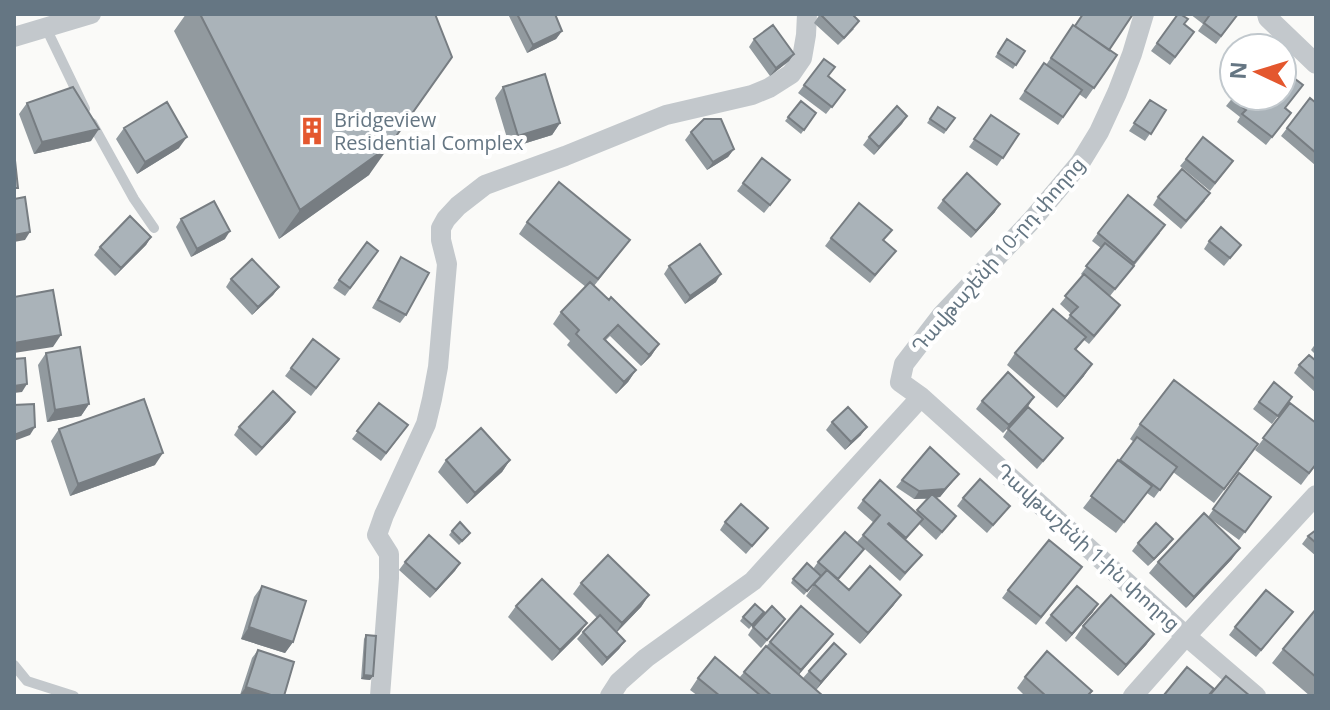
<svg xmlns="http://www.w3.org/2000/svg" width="1330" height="710" viewBox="0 0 1330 710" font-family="'Open Sans','Noto Sans Armenian',sans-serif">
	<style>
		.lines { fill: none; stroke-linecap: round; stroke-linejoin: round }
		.service { stroke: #c3c8cc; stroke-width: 10 }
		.minor { stroke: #c3c8cc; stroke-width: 20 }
		.wall { fill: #929a9f }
		.shaded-wall { fill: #777d82 }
		.building { fill: #aab3b9; stroke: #777d82; stroke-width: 2 }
		.labels { text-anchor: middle; stroke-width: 8; stroke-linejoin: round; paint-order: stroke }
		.poi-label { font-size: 20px; fill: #657683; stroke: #fff; text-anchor: start }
		.street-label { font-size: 20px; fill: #657683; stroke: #fff }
	</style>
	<rect width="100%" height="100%" fill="#fafaf8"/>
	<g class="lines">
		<path class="service" d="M46,28L85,109
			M92,123L134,199L154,228
			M14,665L27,681L74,696"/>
		<path class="minor" d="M1144,14L1132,54L1117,93L1099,132L1080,163L1032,220L941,316L904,364L900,382L921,397L1186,636L1256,696
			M1267,14L1268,18L1316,64
			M14,37L91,14
			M380,696L389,578V554L377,535L384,515L426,424L432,399L438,367L447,264L441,240V228L446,219L458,206L485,185L565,156L666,115L752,95L769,88L791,74L802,58L806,35L807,14
			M610,696L619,682L646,658L753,581L921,397
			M1133,696L1186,636L1316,495"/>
	</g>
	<path class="wall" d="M186,14H435L369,175L279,239L174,31Z
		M508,14H555L562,31L556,39L527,53Z
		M820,14L854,29L838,45L814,23Z
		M1178,14L1184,24L1194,32L1170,65L1151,51Z
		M1190,14H1238L1216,44L1198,31L1203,24Z
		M1073,25L1117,55L1086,99L1079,94L1058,125L1019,99L1044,63L1046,65Z
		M754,39L794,54L789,61L770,76L749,47Z
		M1007,39L1025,51L1013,69L995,57Z
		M824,59L828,76L845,90L826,114L798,93Z
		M503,87L560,123L552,135L510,148L495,98Z
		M1234,96L1285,109L1291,113L1266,145L1237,122L1240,117L1226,106Z
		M1310,98L1316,103L1315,165L1281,136Z
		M1150,100L1166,110L1145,141L1129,131Z
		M801,101L816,113L801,134L785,121Z
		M27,103L91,141L34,154L19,114Z
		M938,107L955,118L944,134L927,123Z
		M991,115L1019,134L997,166L969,147Z
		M907,116L874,155L863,145L869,137Z
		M124,128L179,148L137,174L116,139Z
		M691,132L734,149L728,157L707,170L685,140Z
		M762,158L784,188L764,213L737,191Z
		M1186,159L1227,169L1210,191L1180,166Z
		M1158,197L1205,201L1181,229L1153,205Z
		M943,200L995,212L971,238L937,208Z
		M181,219L225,239L191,257L176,227Z
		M527,222L630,240L594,286L659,344L651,356L641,366L610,336L606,340L636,370L628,382L616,394L567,345L570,341L553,324L561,312L586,287L519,234Z
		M1098,233H1160L1110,296L1120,305L1115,313L1089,344L1084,340L1076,350L1084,376L1057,408L1007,365L1015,353L1067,320L1071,314L1060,304L1083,276L1081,274L1101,248L1092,241Z
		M151,237L146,245L115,276L94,255L100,247Z
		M831,238L884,241L896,251L870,283L825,246Z
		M1209,241L1241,245L1224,266L1204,249Z
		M367,242L378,251L345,296L333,288Z
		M401,257L406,315L400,323L372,308Z
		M669,266L716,282L685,304L664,274Z
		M231,279L279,287L273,295L252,315L226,287Z
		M313,339L339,359L311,396L285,376Z
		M1316,343V355L1311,350Z
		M46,353L89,404L81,416L47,422L38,365Z
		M1316,361V393L1294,373L1299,365Z
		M1274,382L1292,397L1272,424L1253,409Z
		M982,401L1029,405L1003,433L976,409Z
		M379,403L408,425L381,461L352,439Z
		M1290,403L1315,422L1316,421V465L1301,485L1255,450Z
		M290,420L256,456L234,435L239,427Z
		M832,422L861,435L845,450L826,430Z
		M1140,424L1248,459L1214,503L1173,472L1154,498L1147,493L1116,533L1083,508L1134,442L1130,439Z
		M59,429L155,465L70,496L51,441Z
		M1008,429L1063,438L1037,469L1003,437Z
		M446,460H510L502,472L467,504L438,472Z
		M1239,473L1271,497L1239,540L1212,520L1232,559L1186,608L1149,573L1158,562L1208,517Z
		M902,480L953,481L940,497L936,498L956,516L936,540L919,524L905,540L922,555L900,581L857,542L874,523L857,508L863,500L916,512L927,499H914L896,487Z
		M963,498L1010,506L987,533L957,506Z
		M725,522L768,528L746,554L720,530Z
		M1316,530V556L1302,544L1308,536Z
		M452,531L470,533L459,545L449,535Z
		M1138,543L1167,547L1148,566L1132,551Z
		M864,549L838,580L849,590L901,595L893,606L860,644L806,596L820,576L804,595L791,583L793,579L813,569L818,562Z
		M405,562L460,563L430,598L399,570Z
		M1076,575L1036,625L1002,598L1008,590Z
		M581,583L649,595L641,607L617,632L625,641L619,649L602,666L577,639L583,632L597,618L573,594Z
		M262,586L293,642L285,653L241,639L254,597Z
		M516,606L587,623L579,634L552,661L508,617Z
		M1316,609V696H1310L1272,663L1283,649Z
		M1093,612L1066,642L1045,623L1051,615Z
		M1293,612L1256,657L1229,635L1235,627Z
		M761,616L749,629L740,621L743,617Z
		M785,619L761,648L748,635L753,627Z
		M1083,626L1154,634L1146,645L1118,676L1075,638Z
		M833,634L799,674L803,678L809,671L840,662L816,690L823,696H698L690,690L698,678H739L770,642Z
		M366,635L373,676L370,680L361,679L364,639Z
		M258,650L284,696H244L240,695L252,658Z
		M1025,677L1092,691L1088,696H1025L1017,688Z"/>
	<path class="shaded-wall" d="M562,31L556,39L527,53L533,45Z
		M794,54L789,61L770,76L776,68Z
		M432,86L369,175L279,239L300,210Z
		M907,116L902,124L874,155L879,147Z
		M560,123L552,135L510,148L518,136Z
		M99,129L91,141L34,154L42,142Z
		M187,137L179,148L137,174L145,162Z
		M734,149L728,157L707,170L713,162Z
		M1000,204L995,212L971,238L976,231Z
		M230,231L225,239L191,257L197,249Z
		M30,232L25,240L14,242V235Z
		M151,237L146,245L115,276L121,268Z
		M721,274L716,282L685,304L690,296Z
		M279,287L273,295L252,315L258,307Z
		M61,335L53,347L14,353V343Z
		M659,344L651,356L641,366L649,355Z
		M1092,364L1084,376L1057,408L1065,397Z
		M636,370L628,382L616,394L624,382Z
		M27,384L22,392L14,393V386Z
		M1034,397L1029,405L1003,433L1009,425Z
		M89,404L81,416L47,422L55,410Z
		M295,412L290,420L256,456L262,448Z
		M35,427L30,435L14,441V435Z
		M867,427L861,435L845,450L851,442Z
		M163,453L155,465L70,496L78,484Z
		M510,460L502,472L467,504L475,493Z
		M959,474L940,497L914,499L919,491Z
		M1173,539L1167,547L1148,566L1154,559Z
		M1240,548L1232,559L1186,608L1194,597Z
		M460,563L455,571L430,598L436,590Z
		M649,595L641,607L614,635L622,623Z
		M901,595L893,606L860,644L868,633Z
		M1098,604L1093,612L1066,642L1072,634Z
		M587,623L579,634L552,661L560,650Z
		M249,627L293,642L285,653L241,639Z
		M833,634L827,642L796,678L801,670Z
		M1154,634L1146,645L1118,676L1126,665Z
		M625,641L619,649L602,666L607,658Z
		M846,654L840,662L816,690L821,682Z
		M364,675L373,676L370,680L361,679Z
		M246,687L274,696L240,695Z"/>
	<path class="building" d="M200,14H435L452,57L389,146L300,210Z
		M517,14H555L562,31L533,45Z
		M820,14H852L859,21L844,38Z
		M1083,14H1133L1109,50L1075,26Z
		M1178,14H1180L1188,19L1184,24L1194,32L1175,57L1157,43Z
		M1206,14H1238L1221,36L1204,23L1209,16Z
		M773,25L794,54L776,68L754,39Z
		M1073,25L1117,55L1094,88L1051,58Z
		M1007,39L1025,51L1016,65L998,53Z
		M824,59L835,67L828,76L845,90L832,107L804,85Z
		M1044,63L1082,90L1063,117L1025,91Z
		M1282,69L1303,85L1285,108L1291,113L1272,137L1242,114L1246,110L1232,99L1234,96H1282Z
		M545,74L560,123L518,136L503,87Z
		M73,87L99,129L42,142L27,103Z
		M1310,98L1316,103V153L1287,128Z
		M1150,100L1166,110L1151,134L1134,123Z
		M801,101L816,113L804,130L788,117Z
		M167,102L187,137L145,162L124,128Z
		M897,106L907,116L879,147L869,137Z
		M938,107L955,118L946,130L930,119Z
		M991,115L1019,134L1003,158L974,139Z
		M704,119H721L734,149L713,162L691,132Z
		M1203,137L1233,161L1215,183L1186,159Z
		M14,151L18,188H14Z
		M762,158L790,180L770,205L743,183Z
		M1182,169L1210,193L1186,221L1158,197Z
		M967,173L1000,204L976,231L943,200Z
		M559,182L630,240L598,279L527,222Z
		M1128,195L1165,225L1134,263L1098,233Z
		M25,197L30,232L14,235V199Z
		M214,201L230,231L197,249L181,219Z
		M859,203L892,230L883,240L896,251L875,275L831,238Z
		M130,216L151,237L121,268L100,247Z
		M1221,227L1241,245L1230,258L1209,241Z
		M367,242L378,251L350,288L339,280Z
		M1105,243L1134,266L1115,289L1086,266Z
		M700,244L721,274L690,296L669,266Z
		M401,257L429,273L406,315L378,300Z
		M252,259L279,287L258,307L231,279Z
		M1084,274L1120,305L1094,336L1070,315L1078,307L1065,296Z
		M590,282L609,300L611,297L659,344L649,355L618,325L604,339L636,370L624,382L576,334L579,330L561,312Z
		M53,290L61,335L14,343V297Z
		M1053,309L1086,337L1075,349L1092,364L1065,397L1015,353Z
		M313,339L339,359L316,388L291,368Z
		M80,347L89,404L55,410L46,353Z
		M1309,355L1316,361V380L1299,365Z
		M25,358L27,384L14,386V359Z
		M1008,372L1034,397L1009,425L982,401Z
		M1174,380L1258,444L1224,489L1140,424Z
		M1274,382L1292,397L1278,416L1259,402Z
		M273,391L295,412L262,448L239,427Z
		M144,399L163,453L78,484L59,429Z
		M379,403L408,425L386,453L357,431Z
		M1290,403L1316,423V464L1309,473L1263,438Z
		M34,404L35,427L14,435V405Z
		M848,407L867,427L851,442L832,422Z
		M1028,407L1063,438L1043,461L1008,429Z
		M481,428L510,460L475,493L446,460Z
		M1137,437L1177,467L1160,490L1120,460Z
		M930,447L959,474L945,489L919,491L902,480Z
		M1118,460L1152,486L1124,522L1091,496Z
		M1239,473L1271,497L1245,532L1213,509Z
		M980,479L1010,506L993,525L963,498Z
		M880,480L923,519L906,538L889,523L888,524L922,555L905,573L863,535L880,515L863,500Z
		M932,494L956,516L942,532L917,510Z
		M741,504L768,528L752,546L725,522Z
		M1204,513L1240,548L1194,597L1158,562Z
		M460,522L470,533L462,541L452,531Z
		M1156,523L1173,539L1154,559L1138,543Z
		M1316,530V543L1308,536Z
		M845,532L864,549L838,579L818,562Z
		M429,535L460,563L436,590L405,562Z
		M1049,540L1082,567L1041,617L1008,590Z
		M608,555L649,595L622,623L581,583Z
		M807,563L821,576L807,591L793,579Z
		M870,566L901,595L868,633L814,584L827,570L849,590Z
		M542,579L587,623L560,650L516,606Z
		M262,586L306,601L293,642L249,627Z
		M1077,586L1098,604L1072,634L1051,615Z
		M1266,590L1293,612L1261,650L1235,627Z
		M1111,595L1154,634L1126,665L1083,626Z
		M755,604L764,612L752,625L743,617Z
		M772,606L785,619L767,640L753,627Z
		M801,606L833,634L801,670L770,642Z
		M1316,609V677L1283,649Z
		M600,615L625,641L607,658L583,632Z
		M366,635L376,636L373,676L364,675Z
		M834,643L846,654L821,682L809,671Z
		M766,646L823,696H772L744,672Z
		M258,650L294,662L284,696H274L246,687Z
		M1047,651L1092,691L1087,696H1046L1025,677Z
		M715,657L761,696H720L698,678Z
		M1187,667L1214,689L1208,696H1166L1164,695Z
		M1226,676L1250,696H1209Z"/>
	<defs>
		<symbol id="building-bare" viewBox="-9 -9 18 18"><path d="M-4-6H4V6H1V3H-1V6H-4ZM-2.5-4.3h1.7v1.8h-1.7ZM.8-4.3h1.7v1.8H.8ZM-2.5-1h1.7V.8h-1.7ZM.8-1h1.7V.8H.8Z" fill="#e4572e" stroke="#fff" stroke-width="2.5" paint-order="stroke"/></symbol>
	</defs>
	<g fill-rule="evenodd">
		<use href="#building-bare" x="292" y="111" width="40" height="40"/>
	</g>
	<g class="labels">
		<g class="poi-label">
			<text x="334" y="127">Bridgeview<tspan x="334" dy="23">Residential Complex</tspan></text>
		</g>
		<g class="street-label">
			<text transform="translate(998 255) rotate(-49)" y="7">Դավթաշենի 10-րդ փողոց</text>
			<text transform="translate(1088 547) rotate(42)" y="7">Դավթաշենի 1-ին փողոց</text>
		</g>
	</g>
	<rect width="1330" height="710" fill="none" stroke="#657683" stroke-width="32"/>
	<g transform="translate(1258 72) rotate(274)"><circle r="38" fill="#ffffff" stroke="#c1c8cd" stroke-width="2"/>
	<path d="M0-6L14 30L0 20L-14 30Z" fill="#e4572e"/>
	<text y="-12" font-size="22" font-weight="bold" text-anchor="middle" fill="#657683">N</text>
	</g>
</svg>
